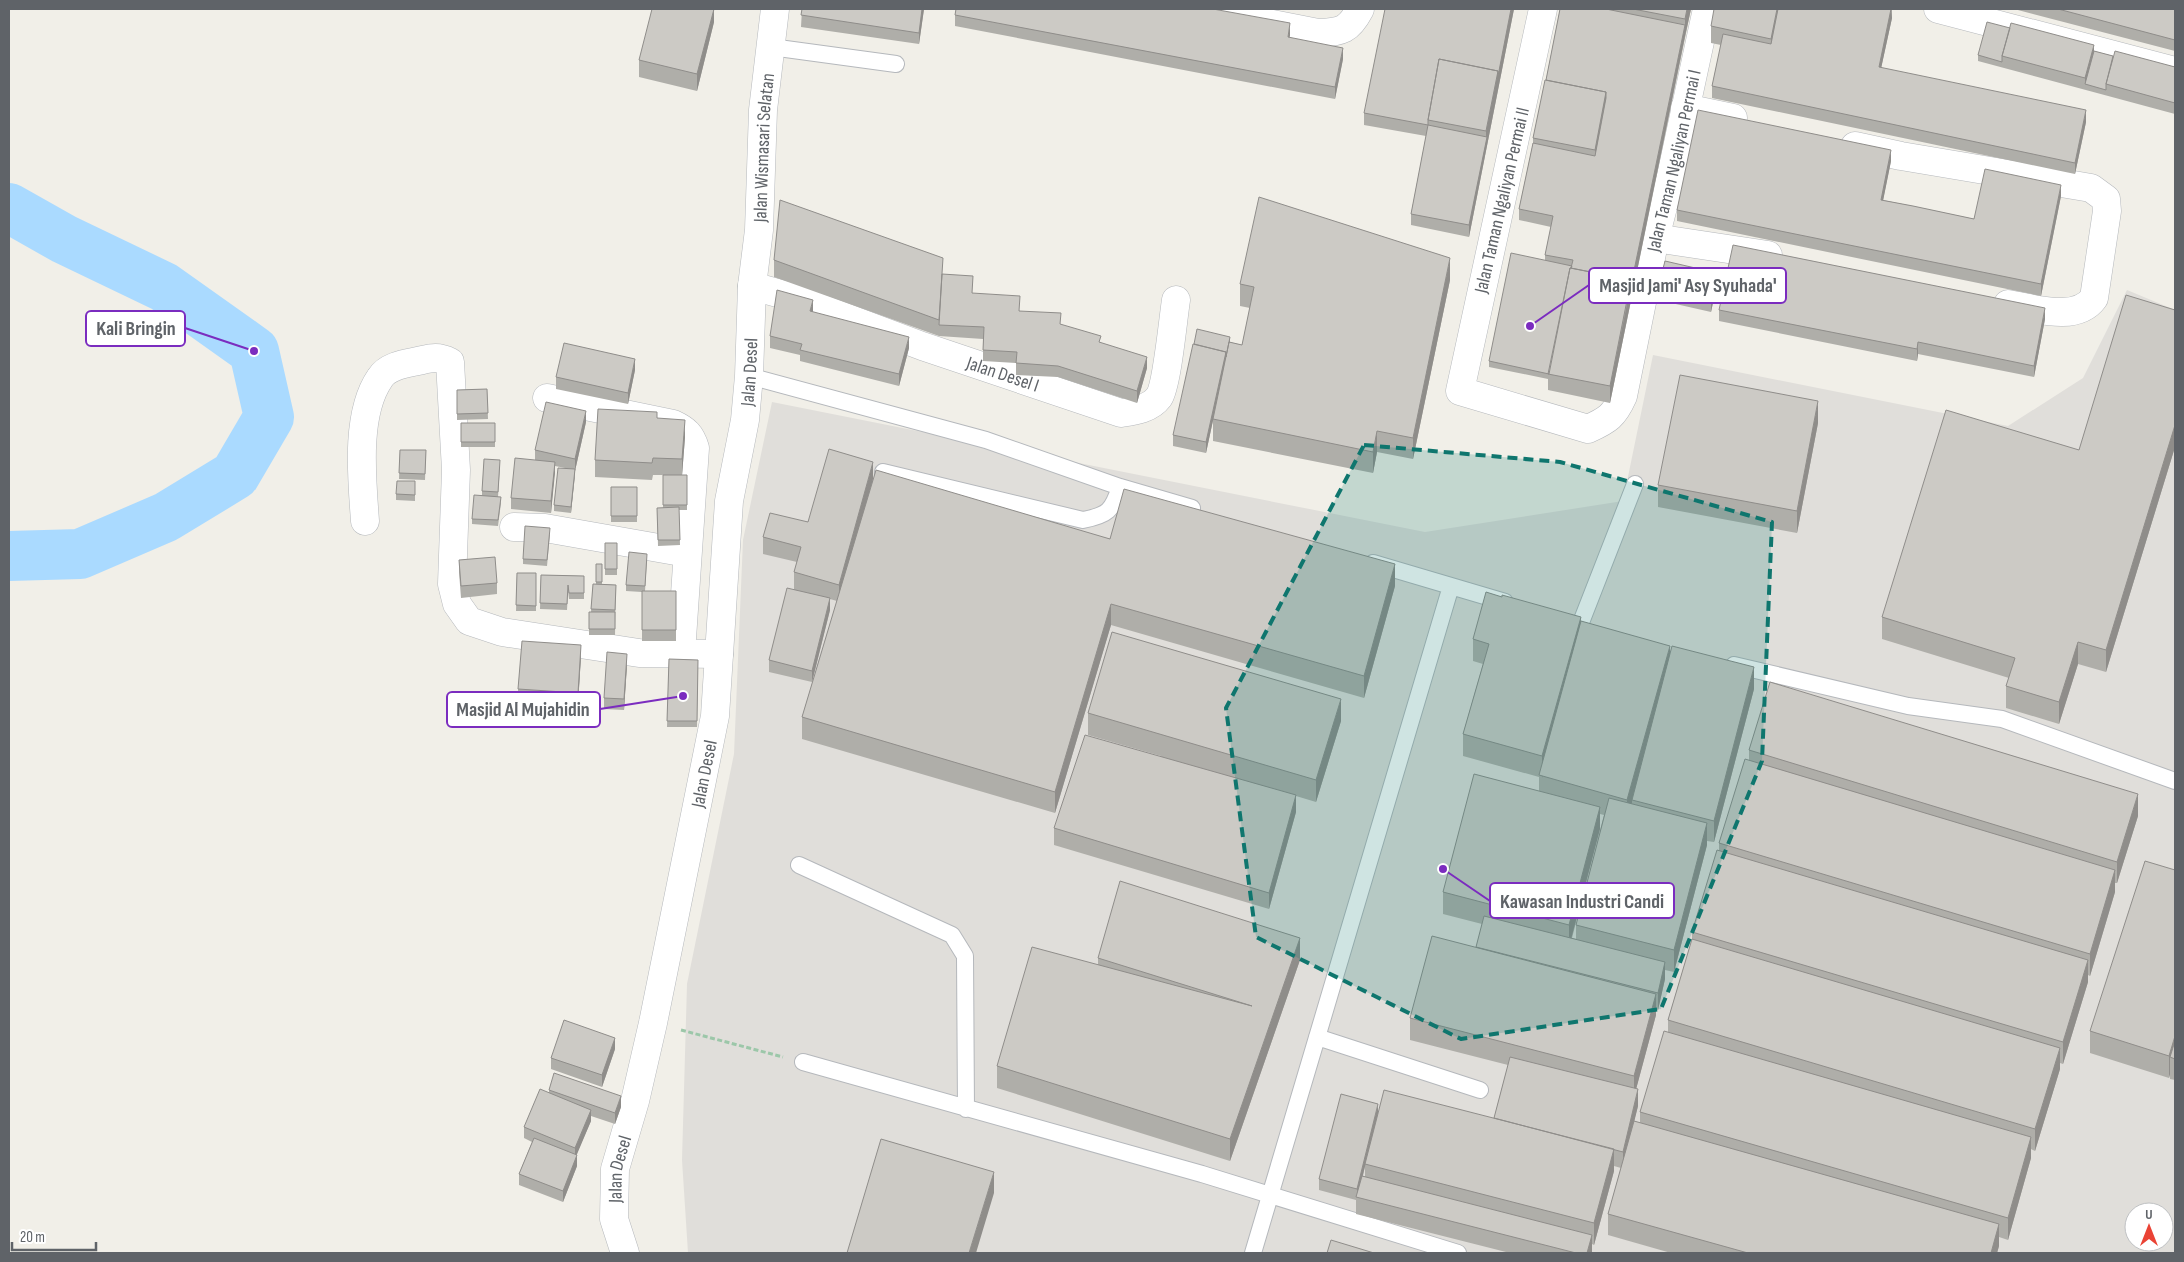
<svg xmlns="http://www.w3.org/2000/svg" width="2184" height="1262" viewBox="0 0 2184 1262" font-family="'Sofia Sans Condensed',sans-serif">
	<style>
		.industrial { fill: #e0deda; fill-rule: evenodd }
		.lines { fill: none; stroke-linecap: round; stroke-linejoin: round }
		.river { stroke: #aadaff; stroke-width: 50 }
		.lane-casing { stroke: #b5b8bc; stroke-width: 18 }
		.street-casing { stroke: #b5b8bc; stroke-width: 29 }
		.path { stroke: #9cc7a9; stroke-width: 3; stroke-dasharray: 5 2.5; stroke-linecap: butt }
		.lane { stroke: #fff; stroke-width: 16 }
		.street { stroke: #fff; stroke-width: 28 }
		.wall { fill: #afaea9; fill-rule: evenodd }
		.shaded-wall { fill: #8f8d8a }
		.building { fill: #cccac5; stroke: #8f8d8a }
		.marked { fill: #0f766e; fill-opacity: 0.2; stroke: #0f766e; stroke-width: 4; stroke-dasharray: 10 6; stroke-linejoin: round }
		.labels { text-anchor: middle; stroke-width: 4; stroke-linejoin: round; paint-order: stroke }
		.street-label { font-size: 19px; fill: #5f6368; stroke: #fff }
		.leader { fill: none; stroke: #7b2cbf; stroke-width: 2 }
		.callout-dot { fill: #7b2cbf; stroke: #fff; stroke-width: 2 }
		.callout { fill: #fff; stroke: #7b2cbf; stroke-width: 2 }
		.callout-label { font-size: 20px; text-anchor: middle; font-weight: bold; fill: #5f6368 }
	</style>
	<rect width="100%" height="100%" fill="#f1efe8"/>
	<path class="industrial" d="M2127,290L2175,310V1253H688L682,1160L687,984L734,754L743,540L772,402L1425,532L1623,501L1653,355L2008,426L2083,378ZM2134,1212H2164V1242H2134Z"/>
	<g class="lines">
		<path class="river" d="M9,208L64,239L164,287L254,351L269,417L235,475L166,517L80,554L9,556"/>
		<defs>
			<path id="lane" d="M771,47L896,64
				M749,376L986,440L1120,487L1192,508
				M883,472L1083,520C1108,515 1112,511 1120,487
				M1373,563L1505,602
				M1580,625L1635,484
				M1734,665L1908,706L2002,719L2175,781
				M799,865L952,935L965,956L966,1109
				M1317,1037L1480,1090
				M803,1062L1202,1174L1458,1253
				M1253,1253L1451,586"/>
			<g id="street">
				<path d="M1195,9L1318,33C1342,32 1349,30 1360,9"/>
				<path id="s1" d="M1543,9L1460,391L1588,429C1608,420 1614,416 1623,396L1655,238L1671,176L1707,9"/>
				<path d="M1938,9L2175,71"/>
				<path d="M1685,108L1733,118"/>
				<path d="M1855,146L1901,156L2091,188L2106,199L2107,211L2094,298C2076,323 2034,308 2008,304"/>
				<path d="M1655,238L1768,255"/>
				<path id="s2" d="M752,286L792,297L922,346L1121,413C1134,411 1150,409 1159,397C1167,385 1173,319 1176,300"/>
				<path d="M547,398L673,424C686,430 691,435 695,448L681,653"/>
				<path d="M365,521C362,479 355,414 380,378C387,367 402,364 413,362C429,359 436,355 450,362L456,470L452,584L457,604L469,621L502,632L639,653L719,654"/>
				<path d="M514,527L545,528L687,553"/>
				<path id="s3" d="M625,1253L614,1219L615,1169L635,1101L653,1023L715,716L729,501L745,420L749,376L752,286L759,230L763,110L775,9"/>
			</g>
		</defs>
		<use href="#lane" class="lane-casing"/>
		<use href="#street" class="street-casing"/>
		<path class="path" d="M681,1030L783,1057"/>
		<use href="#lane" class="lane"/>
		<use href="#street" class="street"/>
	</g>
	<path class="wall" d="M714,9V22L697,91L639,77V60Z
		M802,9H924L919,44L801,27Z
		M1514,9L1469,237L1411,225V214L1426,136L1364,125V113Z
		M1560,9H1691L1610,403L1548,390V379L1489,367V361L1545,260V255L1551,227L1519,220V209L1533,143V138L1546,80Z
		M1892,9V18L1881,68L2086,122L2075,174L1712,98V86L1721,45L1711,43V26Z
		M2014,9H2175V51Z
		M955,15L1290,35L1289,37L1343,59L1335,99L955,26Z
		M2094,51L2113,56L2175,67V114L1978,61V55Z
		M1891,161L1883,200L1974,219L2061,196L2041,296L1677,221V210Z
		M774,260L943,274L972,293L1020,311L1061,325L1101,343L1147,368L1137,403L1058,377L1016,375V363L983,361V339L939,336L774,277Z
		M1450,280L1413,459L1377,452L1373,473L1213,441V420L1206,453L1173,446V435L1230,342L1242,345L1250,308L1240,306V284Z
		M1717,284L1711,312L1658,300V288Z
		M1719,310L2045,319L2034,377L1918,354L1917,361L1719,321Z
		M2175,310V447L2106,672L2078,664L2059,724L2006,708V686L2009,678L1882,639V617L2079,450Z
		M813,311V312L909,348L899,386L800,361V355L770,348V336Z
		M635,370L628,404L556,389V377Z
		M487,389L488,419L457,420V390Z
		M657,418L685,437L682,475H687V510H679L680,545L658,546L657,508H663V475H653L652,480L595,477V460Z
		M586,422L575,471L571,513L554,511V505L565,468L555,466L551,513L511,509V498L535,460V450Z
		M461,423H495V447H461Z
		M1818,423L1797,533L1658,507V485Z
		M400,450H426L425,480L399,479Z
		M500,466L498,497L501,503L498,526L472,524V519L482,495V491Z
		M873,479L1110,539L1395,586L1364,698L1111,625L1055,813L802,739V717L837,601L830,599V610L812,682L769,672V660L794,589V572L797,562L763,554V537L808,522Z
		M415,481V501L396,500V494Z
		M611,487H637V522H611Z
		M550,534L547,566L523,564V559Z
		M605,543H617V575H605Z
		M647,559L645,591H676V641H642V592L626,591V585Z
		M459,560L497,583V594L461,598L459,572Z
		M596,564H602V584L616,585L615,635H589V612H591L593,584H596Z
		M517,573H536V611H516Z
		M541,575L584,576V599H569L568,591L567,610L540,609Z
		M1581,621L1670,655L1754,689L1714,842L1707,841V845L1674,972L1665,970V979L1658,1010L1656,1009V1015L1636,1089L1638,1106L1634,1121L1640,1123V1112L1668,1032V1020L1692,939V932L1719,850V843L1749,760V750L2138,816L2117,883H2115V892L2090,976L2088,975V982L2063,1064L2060,1063V1069L2035,1151L2031,1149V1158L2008,1240L1999,1237V1246L1997,1253H1671L1608,1235V1214L1621,1168L1614,1166V1171L1594,1245L1592,1244L1591,1253H1510L1356,1214V1200L1319,1190V1179L1378,1113L1494,1118L1508,1065L1410,1040V1018L1476,948L1482,924L1443,914V892L1539,791V777L1463,756V734L1483,664L1473,661V639ZM1600,814L1604,815L1576,925V939L1572,938L1600,829ZM1365,1166V1177L1363,1176Z
		M581,656L578,704L518,701V689Z
		M669,659L698,660L697,727H667Z
		M627,665L624,710L604,709V698Z
		M1088,713L1341,721L1316,802L1296,796V812L1269,909L1054,845V828L1161,756L1088,735Z
		M2175,870V1080L2170,1079V1074L2169,1078L2090,1053V1031Z
		M1098,958L1300,960L1230,1161L997,1088V1066L1098,965Z
		M615,1049L602,1087L551,1069V1058Z
		M549,1090L621,1107L615,1124L591,1116V1121L576,1155L577,1166L563,1202L519,1185V1174L532,1142L524,1138V1127L549,1093Z"/>
	<path class="shaded-wall" d="M714,9V22L697,91V74Z
		M922,9H924L919,44V33Z
		M1511,9H1514L1469,237V225L1486,137V131L1498,71Z
		M1687,9H1691L1685,36V19Z
		M1777,9H1781L1771,56V39Z
		M1891,9L1892,18L1879,78V67Z
		M1290,23V35L1288,48V37Z
		M1685,25V36L1610,403V386Z
		M2094,45V57L2085,84V78Z
		M1343,48V59L1335,99V87Z
		M1606,92V109L1595,167V150Z
		M2086,110V122L2075,174V163Z
		M1891,150V161L1881,211V200Z
		M2061,185V196L2041,296V284Z
		M1450,258V280L1413,459V438Z
		M1717,273V284L1711,312V300Z
		M813,300V311L810,323V311Z
		M2045,308V319L2034,377V366Z
		M909,337V348L899,386V374Z
		M1230,337V342L1206,453V442L1226,352Z
		M1918,342V354L1917,361V349Z
		M1147,357V368L1137,403V391Z
		M635,359V370L628,404V393Z
		M1818,401V423L1797,533V511Z
		M586,411V422L575,471V459Z
		M685,420V437L682,476V459Z
		M2175,425V447L2106,672V650Z
		M1377,431V452L1373,473V452Z
		M555,462V473L551,513V501Z
		M873,462V479L839,602V585Z
		M575,469V475L571,513V507Z
		M1395,564V586L1364,698V676Z
		M830,598V610L812,682V671Z
		M1111,604V625L1055,813V792Z
		M1581,617V639L1542,778V756Z
		M2078,642V664L2059,724V702Z
		M581,645V656L578,704V693Z
		M1670,646V667L1632,800V804L1627,821V800Z
		M627,654V665L624,710V699Z
		M1754,667V689L1714,842V821Z
		M1341,699V721L1316,802V780Z
		M2138,794V816L2117,883V862Z
		M1296,795V812L1269,909V893Z
		M1600,807V829L1569,947V925Z
		M1707,823V845L1674,972V950Z
		M2115,870V892L2090,976V954Z
		M1300,938V960L1230,1161V1139Z
		M2088,960V982L2063,1064V1042Z
		M1665,962V979L1658,1010V993Z
		M1656,994V1015L1634,1097V1076Z
		M2175,1036V1057H2170V1074L2169,1078V1056Z
		M615,1038V1049L602,1087V1075Z
		M2060,1048V1069L2035,1151V1129Z
		M1638,1089V1106L1623,1168V1152Z
		M621,1096V1107L615,1124V1113Z
		M1378,1104V1115L1357,1198V1189Z
		M591,1110V1121L575,1159V1148Z
		M2031,1137V1158L2008,1240V1218Z
		M1614,1149V1171L1594,1245V1223Z
		M577,1155V1166L563,1202V1191Z
		M994,1172V1193L976,1253H969Z
		M1999,1224V1246L1997,1253H1991Z
		M1592,1235V1252L1591,1253H1587Z"/>
	<path class="building" d="M652,9H714L697,74L639,60Z
		M802,9H922L919,33L801,15Z
		M956,9H1213L1290,23L1288,37L1343,48L1335,87L955,15Z
		M1385,9H1511L1498,76V71L1439,59L1428,120V125L1364,113Z
		M1560,9H1606L1685,25L1631,285V280L1571,268L1573,260L1545,255L1553,216L1519,209L1533,143L1595,156L1606,98V92L1546,80Z
		M1633,9H1687L1685,19Z
		M1714,9H1777L1771,39L1711,26Z
		M1778,9H1891L1879,67L2086,110L2075,163L1712,86L1723,34L1771,44Z
		M2058,9H2175V40Z
		M1987,22L2010,28L2002,56V62L1978,55Z
		M2011,23L2094,45L2085,78L2002,56Z
		M2094,51L2113,56L2106,84V90L2085,84Z
		M2115,51L2175,67V103L2106,84Z
		M1439,59L1498,71L1486,131L1428,120Z
		M1545,80L1606,92L1595,150L1533,138Z
		M1698,110L1891,150L1881,200L1913,206L1974,219L1985,169L2061,185L2041,284L1677,210Z
		M1428,125L1487,137L1469,225L1411,214Z
		M1259,197L1450,258L1413,438L1377,431L1373,452L1213,419L1229,342L1242,345L1254,287L1240,284Z
		M780,200L943,258L939,320L774,260Z
		M1733,245L2045,308L2034,366L1918,342L1917,349L1719,310Z
		M1511,253L1572,266L1571,268H1570L1549,374L1489,361Z
		M1665,261L1717,273L1711,300L1658,288Z
		M1570,268L1631,280L1610,386L1548,374Z
		M942,274L973,276L972,293L1020,296L1019,311L1061,313L1060,324L1101,336L1099,342L1147,357L1137,391L1058,366L1016,363L1017,352L983,350L984,327L939,325Z
		M777,290L813,300L810,311L909,337L899,374L800,350L802,344L770,336Z
		M2126,295L2175,310V425L2106,650L2078,642L2059,702L2006,686L2015,658L1882,617L1946,410L2079,450Z
		M1197,329L1230,337L1226,357V352L1194,344Z
		M564,343L635,359L628,393L556,377Z
		M1193,344L1226,352L1206,442L1173,435Z
		M1680,375L1818,401L1797,511L1658,485Z
		M487,389L488,413L457,414V390Z
		M546,402L586,411L575,459L535,450Z
		M598,409L657,412V418L685,420L682,459L653,458L652,463L595,460Z
		M461,423H495V442H461Z
		M829,449L873,462L839,585L794,572L801,547L763,537L770,513L808,522Z
		M400,450H426L425,474L399,473Z
		M515,458L555,462L551,501L511,498Z
		M484,459L500,460L498,492L482,491Z
		M558,468L575,469L571,507L554,505Z
		M876,470L1110,539L1124,489L1395,564L1364,676L1111,604L1055,792L802,717Z
		M663,475H687V505H663Z
		M397,481H415V495L396,494Z
		M611,487H637V516H611Z
		M474,495L501,497L498,520L472,519Z
		M679,507L680,540H658L657,508Z
		M525,526L550,528L547,560L523,559Z
		M605,543H617V569H605Z
		M629,552L647,554L645,586L626,585Z
		M495,557L497,583L461,586L459,560Z
		M596,564H602V582H596Z
		M517,573H536V606L516,605Z
		M541,575L584,576V593H569L568,585L567,604L540,603Z
		M593,584L616,585L615,610L591,609Z
		M787,588L830,598L812,671L769,660Z
		M642,591H676V630H642Z
		M1486,592L1502,597V595L1581,617L1542,756L1463,734L1489,644L1473,639Z
		M589,612H615V629H589Z
		M1581,621L1670,646L1627,800L1539,775Z
		M1112,632L1341,699L1316,780L1088,713Z
		M522,641L581,645L578,693L518,689Z
		M1672,646L1754,667L1714,821L1632,800Z
		M607,652L627,654L624,699L604,698Z
		M669,659L698,660L697,721H667Z
		M1770,682L2138,794L2117,862L1749,750Z
		M1085,735L1296,795L1269,893L1054,828Z
		M1745,759L2115,870L2090,954L1719,843Z
		M1474,774L1600,807L1569,925L1443,892Z
		M1609,798L1707,823L1674,950L1576,925Z
		M1717,850L2088,960L2063,1042L1692,932Z
		M2145,861L2175,870V1036L2169,1056L2090,1031Z
		M1120,881L1300,938L1230,1139L997,1066L1032,947L1252,1006L1098,958Z
		M1484,916L1665,962L1658,993L1476,947Z
		M1432,936L1656,994L1634,1076L1410,1018Z
		M1692,939L2060,1048L2035,1129L1668,1020Z
		M564,1020L615,1038L602,1075L551,1058Z
		M1664,1031L2031,1137L2008,1218L1640,1112Z
		M2175,1041V1059L2170,1057Z
		M1510,1057L1638,1089L1623,1152L1494,1118Z
		M554,1073L621,1096L615,1113L549,1090Z
		M540,1089L591,1110L575,1148L524,1127Z
		M1384,1090L1614,1149L1594,1223L1365,1164Z
		M1341,1094L1378,1104L1357,1189L1319,1179Z
		M1634,1121L1999,1224L1991,1253H1748L1608,1214Z
		M534,1138L577,1155L563,1191L519,1174Z
		M881,1139L994,1172L969,1253H847Z
		M1362,1176L1592,1235L1587,1253H1576L1356,1197Z
		M1331,1240L1374,1253H1327Z"/>
	<path class="marked" d="M1364,445L1560,462L1772,522L1762,761L1661,1009L1461,1039L1256,937L1226,708Z"/>
	<g class="labels">
		<g class="street-label">
			<text dy="7" stroke="none"><textPath href="#s3" startOffset="1121">Jalan Wismasari Selatan</textPath></text>
			<text dy="7" stroke="none"><textPath href="#s1" startOffset="815">Jalan Taman Ngaliyan Permai I</textPath></text>
			<text transform="translate(1501 200) rotate(-77)" y="7">Jalan Taman Ngaliyan Permai II</text>
			<text dy="7" stroke="none"><textPath href="#s3" startOffset="896">Jalan Desel</textPath></text>
			<text dy="7" stroke="none"><textPath href="#s2" startOffset="266">Jalan Desel I</textPath></text>
			<text dy="7" stroke="none"><textPath href="#s3" startOffset="491">Jalan Desel</textPath></text>
			<text dy="7" stroke="none"><textPath href="#s3" startOffset="86">Jalan Desel</textPath></text>
		</g>
	</g>
	<path class="leader" d="M1530 326L1589 285M254 351L185 328M683 696L600 709M1443 869L1490 901"/>
	<g class="callout-dot">
		<circle cx="1530" cy="326" r="5"/>
		<circle cx="254" cy="351" r="5"/>
		<circle cx="683" cy="696" r="5"/>
		<circle cx="1443" cy="869" r="5"/>
	</g>
	<g class="callout">
		<rect x="1589" y="268" width="197" height="35" rx="5"/>
		<rect x="86" y="311" width="99" height="35" rx="5"/>
		<rect x="447" y="692" width="153" height="35" rx="5"/>
		<rect x="1490" y="883" width="184" height="35" rx="5"/>
	</g>
	<g class="callout-label">
		<text x="1688" y="292">Masjid Jami' Asy Syuhada'</text>
		<text x="136" y="335">Kali Bringin</text>
		<text x="523" y="716">Masjid Al Mujahidin</text>
		<text x="1582" y="908">Kawasan Industri Candi</text>
	</g>
	<rect width="2184" height="1262" fill="none" stroke="#5f6368" stroke-width="20"/>
	<g transform="translate(2149 1227)"><circle r="24" fill="#ffffff" stroke="#bfc1c3"/>
	<path d="M0-4L9 19L0 12L-9 19Z" fill="#ea4335"/>
	<text y="-8" font-size="14" font-weight="bold" text-anchor="middle" fill="#5f6368">U</text>
	</g>
	<path d="M12 1242v8h84v-8" fill="none" stroke="#5f6368" stroke-width="2.5"/>
	<text x="20" y="1242" font-size="15" fill="#5f6368" stroke="#ffffff" stroke-width="4" paint-order="stroke">20 m</text>
</svg>
